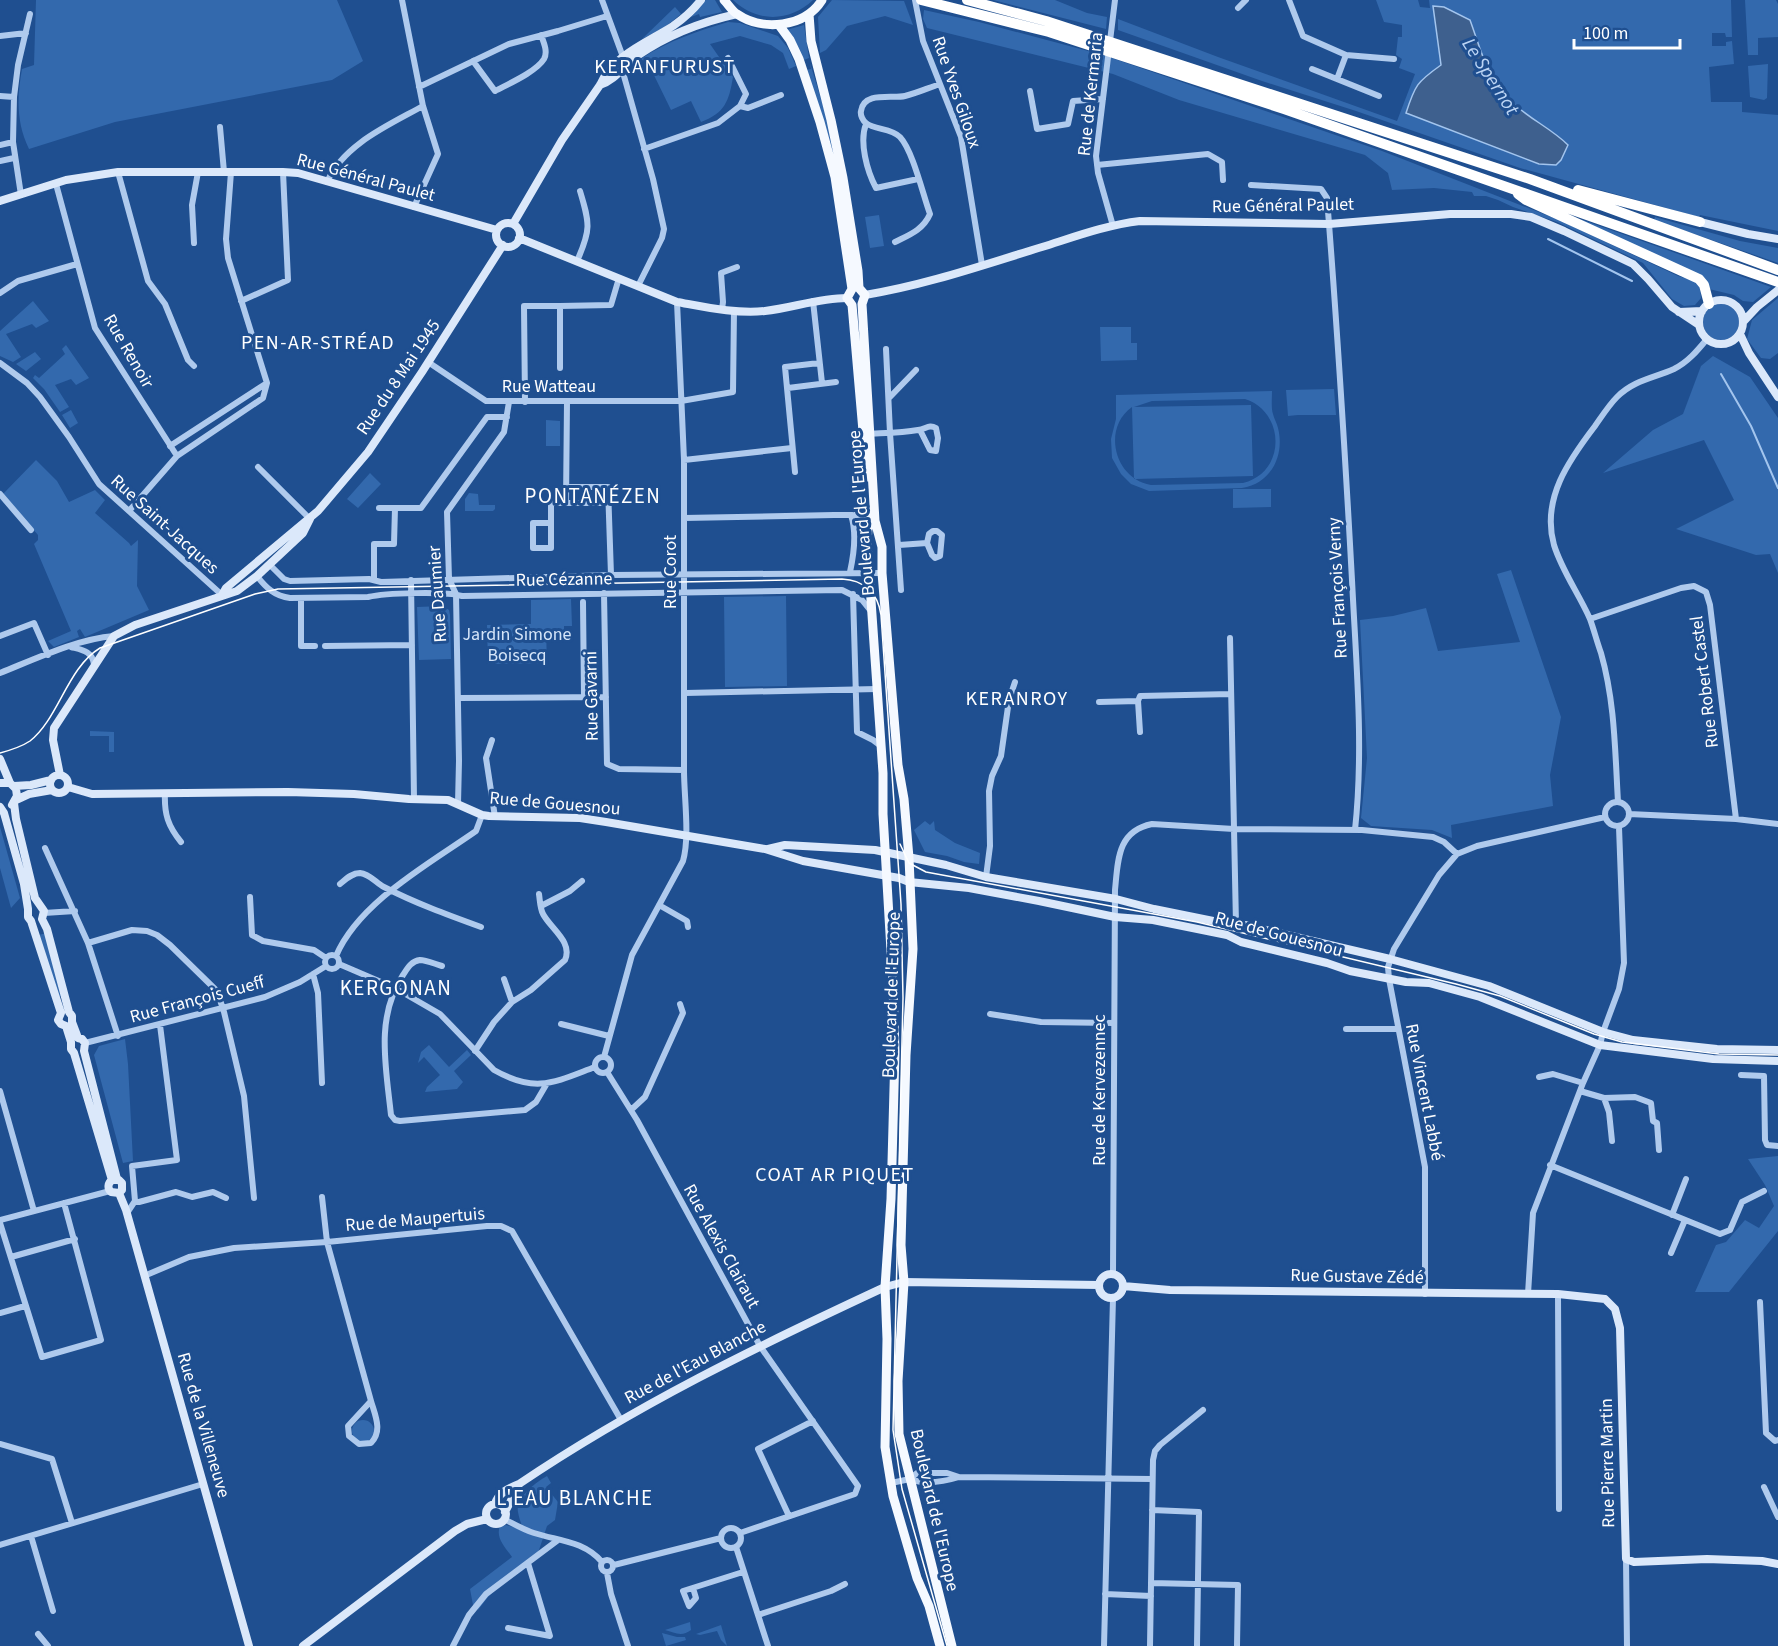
<svg xmlns="http://www.w3.org/2000/svg" width="1778" height="1646" viewBox="0 0 1778 1646" font-family="'Source Sans 3',sans-serif">
	<style>
		.green { fill: #3369ad; fill-rule: evenodd }
		.water { fill: #3e608e; stroke: #a3c5ee; stroke-width: 1.5 }
		.lines { fill: none; stroke-linecap: round; stroke-linejoin: round }
		.stream { stroke: #a3c5ee; stroke-width: 2 }
		.street { stroke: #afcaed; stroke-width: 6 }
		.secondary { stroke: #dbe8fa; stroke-width: 8 }
		.primary { stroke: #f5f9ff; stroke-width: 9 }
		.highway { stroke: #fff; stroke-width: 10 }
		.tram { stroke: #fff; stroke-width: 1.5 }
		.labels { text-anchor: middle; stroke-width: 6; stroke-linejoin: round; paint-order: stroke }
		.street-label { font-size: 18px; fill: #fff; stroke: #1f4f90 }
		.park-label { font-size: 18px; fill: #d5e5f9; stroke: #1f4f90 }
		.neighbourhood-label { font-size: 20px; letter-spacing: 1.5px; fill: #fff; stroke: #1f4f90 }
		.water-label { font-size: 20px; font-style: italic; fill: #bbd4f4; stroke: #1f4f90 }
		.quarter-label { font-size: 21px; letter-spacing: 1.5px; fill: #fff; stroke: #1f4f90 }
	</style>
	<rect width="100%" height="100%" fill="#1f4f90"/>
	<path class="green" d="M36,0H337L363,61L332,80L115,122L29,149C16,122 17,97 22,69L34,65Z
		M706,0H715L722,12L700,17L699,14L691,17Z
		M733,0H813C790,22 757,23 733,0Z
		M832,0L904,1L913,25L885,16L847,26L826,50L820,53L818,17Z
		M993,0H1055L1087,13L1107,17L1106,29Z
		M1376,0H1418L1420,7L1430,8L1429,0H1731L1732,37H1726L1725,33H1712V46H1726V42L1732,41L1734,64L1709,67L1711,102H1742V112L1778,115V231L1700,215L1699,217L1520,168L1356,111L1262,81L1118,30V19L1218,57L1397,121L1415,74L1399,68L1402,59L1396,55L1398,37H1402V25L1384,22Z
		M1745,0H1776L1778,4V37L1758,38V55H1748Z
		M675,7L681,14L665,27L642,39Z
		M924,10L979,22L1103,55L1382,151L1559,220L1678,276L1695,281L1700,285L1701,298L1695,305L1684,306L1672,299L1643,263L1557,222L1513,207L1498,200L1486,196H1474L1472,192L1434,188L1392,190L1388,173L1365,155L1179,100L1113,74L927,28L923,19Z
		M728,22L740,23L778,36L788,48L796,66L789,69L783,53L771,45L740,36L710,44L733,77C729,101 725,113 701,122L691,101L671,110L649,65L641,59C667,41 698,31 728,22Z
		M804,25L809,58L804,60L806,65L804,66L786,30Z
		M810,63L830,128L836,157L834,158L806,70L811,69Z
		M1768,64L1767,98L1764,100L1750,97L1748,66Z
		M879,215L884,246L870,248L865,217Z
		M1655,217L1740,241L1778,248V263L1654,220Z
		M1580,219L1771,287L1753,302L1743,301L1734,295L1709,289Z
		M1778,298V353L1770,359L1761,358L1747,339L1752,320Z
		M33,301L49,321L36,328L32,324L6,334L21,357L13,362L0,356V331Z
		M1703 322a18 18 0 1 1 36 0a18 18 0 1 1-36 0Z
		M1131,327V343H1137V360L1101,361L1100,327Z
		M66,345L89,378L76,385L71,379L55,385L69,407L60,412L44,389L33,378L35,375L39,378L65,354L62,349Z
		M35,352L41,359L26,371L16,364Z
		M1713,356L1750,377L1778,418V573L1770,554L1756,555L1676,529L1734,500L1704,440L1603,473L1653,430L1683,414L1701,366Z
		M1334,389L1336,415H1298L1288,416L1286,390Z
		M1272,391C1272,398 1271,408 1273,414C1274,419 1277,423 1278,428C1285,455 1271,484 1242,488L1149,491L1131,484L1121,474L1112,458L1111,439L1116,419V395ZM1245,399C1286,412 1286,473 1243,483L1151,485C1114,479 1102,428 1132,407L1134,479L1253,476L1251,405L1134,407L1152,401Z
		M71,410L78,423L70,428L62,415Z
		M546,420L560,421V446H546Z
		M36,460L57,481L69,502L95,490L105,500L95,513L129,543L131,546L138,540L137,586L149,610L85,637L80,629L77,631L79,637L54,647L48,641L71,631L34,544L38,540V535L3,494Z
		M370,473L381,484L358,508L347,499Z
		M1233,489H1271V507L1233,508Z
		M469,493L478,494L479,505H495V509L493,511H465V499Z
		M1511,570L1561,717L1550,775L1553,806L1451,825L1452,838L1432,830L1371,826L1361,818L1367,758L1360,620L1393,616L1426,608L1438,651L1520,642L1497,574Z
		M786,596L787,686L725,687L724,597Z
		M571,599L572,626H564V630H546L547,663L488,664L487,625L531,624V600Z
		M443,606L449,610L450,615L451,659L419,660L417,607Z
		M90,731L114,732V752H109V736H90Z
		M925,821L930,825L934,821L935,830L955,843L980,853L979,864L964,862L947,856L925,852L914,830Z
		M0,827L20,898L11,908L0,868Z
		M46,933L64,995L58,997L39,935Z
		M125,1039L128,1064L133,1161L123,1163L94,1055L99,1046Z
		M429,1045L449,1067L467,1050L471,1055L454,1071L463,1082L457,1089L425,1092L427,1087L440,1075L424,1057L418,1063L421,1052Z
		M1778,1156V1231L1729,1292H1695L1716,1245L1726,1242L1745,1220L1759,1228L1774,1206L1765,1185L1748,1159Z
		M352 1431a11 11 0 1 1 22 0a11 11 0 1 1-22 0Z
		M547,1476L551,1483L546,1487L558,1502L555,1520L547,1526L538,1553L531,1558L522,1571L508,1578L488,1597L478,1610L473,1605L470,1589L512,1557C506,1548 495,1538 500,1526L506,1525L523,1530C522,1524 519,1519 518,1512C515,1498 536,1482 547,1476Z
		M690,1622L691,1630C682,1637 675,1633 665,1630Z
		M721,1625L727,1646L721,1640L717,1631L700,1635L696,1634Z
		M662,1633L677,1637H685L686,1640L666,1646Z"/>
	<path class="water" d="M1433,6L1444,7L1470,20C1482,53 1486,76 1512,102C1529,119 1551,128 1568,145L1561,160L1556,165L1539,164L1406,113C1415,85 1417,82 1441,65Z"/>
	<g class="lines">
		<path class="stream" d="M1548,239L1632,281
			M1721,374L1751,426L1778,488"/>
		<path class="street" d="M402,0L423,106L438,154L414,207
			M602,0L623,57
			M915,0L923,41L961,137L982,265
			M1289,0L1303,36L1346,55L1337,79
			M1238,8L1246,0
			M0,36L26,33
			M1346,55L1394,59
			M473,61L495,91C508,84 536,72 544,59C548,52 544,43 541,35
			M622,69L653,179L664,229L662,238L638,286
			M1312,69L1379,96
			M419,87L509,44L558,31L607,16
			M1030,91L1037,129L1068,124L1073,101L1103,99
			M0,96L14,97
			M740,106L748,108L781,95
			M866,124C859,142 867,171 876,188L918,179
			M220,127L224,172
			M0,145L13,142
			M644,149L718,123L740,106L746,94L728,58
			M0,161L14,158
			M1097,165L1208,154L1222,162L1223,180
			M118,172L148,281L165,304L188,360L194,366
			M231,172L226,239L228,258L267,383
			M327,182C344,144 389,125 423,106
			M56,184L95,328L177,456
			M1251,185L1321,189L1327,198C1337,325 1345,452 1352,580C1356,663 1364,747 1355,830
			M21,195L13,142L14,97L18,65L30,14
			M1113,226L1098,173L1096,156L1115,0
			M895,242C909,235 923,230 930,214C923,195 913,151 900,137C891,128 875,130 866,123C863,121 860,115 861,111C864,91 892,99 905,96C917,93 928,88 940,84
			M194,243L192,205L198,172
			M577,261C591,230 590,224 580,191
			M0,293L18,281L77,264
			M241,301L288,280L283,172
			M813,301L822,383
			M677,302L684,460V770
			M722,309L723,302L721,273L737,267
			M886,349L890,433L901,590
			M428,362L486,401H681L733,392L734,310
			M0,363L27,383L40,397L69,437L99,484L222,595
			M560,368V306L611,305L619,278
			M788,388L836,382
			M889,398L916,370
			M525,402L524,306H560
			M567,402L566,503H609
			M867,434C883,433 901,433 918,430C926,429 929,424 936,428L938,438L936,451L930,450L920,430
			M684,460L792,448
			M258,467L310,519
			M795,472L785,367L819,363
			M566,487H608L611,575
			M0,494L31,530
			M379,508H395
			M129,511L177,456L263,398L267,383L170,446
			M684,518L834,515H859L869,518
			M551,523H533V548H551V503H566
			M899,545L927,543L929,534L933,531H937L942,535L940,556L935,558L932,555L927,543
			M270,565L284,579L290,581L369,579L381,582L611,575L882,573
			M850,572C854,554 857,533 851,515
			M257,576C266,588 275,596 290,598L368,597C385,593 445,591 462,596L842,590L862,600L870,610
			M374,580V544H394L395,508H421L487,417H507
			M411,580L414,799
			M604,593L607,764L619,769L684,770C684,797 690,837 683,861L632,955L604,1057
			M853,594L857,732L873,740L881,746
			M301,598V646H315
			M583,602L584,697
			M1590,619L1681,588L1694,586L1706,592L1710,605L1736,819
			M0,636L34,623L48,655
			M1230,638L1236,924
			M325,646L412,645
			M71,647C82,650 92,651 94,664
			M0,673C35,659 77,639 114,636
			M685,693L877,689
			M458,698L606,697
			M1138,701L1140,732
			M1099,702L1138,701L1140,696L1231,694
			M492,740L486,758L495,817
			M165,793C164,814 168,826 181,842
			M1605 814a12 12 0 1 1 24 0a12 12 0 1 1-24 0Z
			M1618,802C1615,751 1615,702 1601,653C1597,642 1594,630 1590,619C1579,594 1562,571 1554,545C1541,499 1569,460 1595,426C1602,416 1609,405 1617,397C1634,380 1654,378 1674,369C1688,362 1697,351 1707,339
			M458,804L459,761L456,594L449,579L447,512L504,432L509,402
			M1629,814L1736,819L1778,824
			M45,848L88,943L118,1036
			M986,877L990,846L989,791L992,776L1001,756L1009,700L1015,682
			M340,884C346,879 352,873 360,873C370,874 376,883 384,887C415,903 448,915 481,927
			M250,897L252,935L263,941L314,950L326,958
			M659,905L687,921L688,927
			M541,906L570,891L582,881
			M44,913L75,911
			M88,943L132,930L147,931L157,935L170,945L217,991L224,1012L244,1096L254,1198
			M325 962a7 7 0 1 1 14 0a7 7 0 1 1-14 0Z
			M336,956C359,902 429,864 476,831L482,815
			M339,964L395,988L440,1014L494,1070C536,1094 555,1082 595,1067
			M442,966C435,964 426,960 420,960C411,961 407,969 403,975C375,1018 386,1067 391,1115L395,1120L400,1121L525,1110L536,1102L546,1085
			M313,974L318,993L322,1083
			M504,979L512,1002
			M990,1014L1041,1022L1114,1023
			M561,1024L609,1036
			M1346,1029H1398
			M85,1043L265,997L300,982L326,966
			M475,1051L494,1022L512,1002L531,990L565,960C573,942 551,929 543,914C540,908 540,901 539,894
			M595 1065a8 8 0 1 1 16 0a8 8 0 1 1-16 0Z
			M607,1072L637,1120L760,1346L858,1486L855,1494L740,1533
			M1741,1075L1764,1076L1765,1140L1767,1145L1778,1146
			M1539,1077L1553,1074L1583,1083
			M0,1091L34,1211
			M1580,1091L1604,1098L1635,1097L1651,1103L1653,1121L1657,1123L1659,1150
			M1604,1098L1609,1112L1612,1141
			M631,1110L645,1097L683,1013L680,1004
			M1550,1165L1720,1234L1730,1230L1742,1202L1764,1191
			M322,1197L327,1242L371,1401L348,1426L349,1436L359,1444L371,1443C383,1431 375,1415 371,1401
			M135,1201L139,1202L176,1192L192,1197L213,1192L226,1198
			M127,1213L135,1201L132,1166L177,1160L160,1025
			M1672,1215L1686,1179
			M0,1220L110,1191
			M0,1223L42,1357L101,1340L64,1203
			M1671,1253L1685,1220
			M11,1257L75,1239
			M1113,1274L1115,890C1118,861 1117,831 1152,824L1234,829L1362,830L1433,837L1444,842L1457,854
			M144,1276L189,1257L234,1248L327,1242L487,1226H501L512,1231L621,1420
			M1425,1294V1167L1389,979L1388,967L1394,949L1439,875L1457,854L1477,846L1605,817
			M1528,1294L1533,1213L1583,1083L1600,1045L1603,1032L1619,989L1624,963L1619,827
			M1558,1294L1559,1509
			M1760,1302L1766,1433L1775,1441L1778,1440
			M0,1313L25,1306
			M0,1444L52,1459L72,1523
			M910,1479C925,1485 943,1482 959,1477L1152,1479
			M891,1483L910,1479L917,1473H947L959,1477
			M1764,1487L1778,1517
			M1152,1510L1199,1512L1197,1646
			M789,1516L758,1449L813,1421
			M504,1519C514,1524 524,1530 534,1533C559,1541 584,1541 602,1562
			M721 1538a10 10 0 1 1 20 0a10 10 0 1 1-20 0Z
			M31,1536L53,1611
			M0,1545L203,1484
			M736,1547L768,1646
			M1626,1559L1627,1646
			M601 1566a6 6 0 1 1 12 0a6 6 0 1 1-12 0Z
			M614,1565L721,1538
			M607,1573L611,1594L628,1646
			M1151,1583L1238,1585L1237,1646
			M693,1588L696,1598L689,1606L683,1591L743,1572
			M1105,1594L1151,1596
			M758,1615L831,1591L845,1584
			M508,1628L550,1636L528,1563
			M38,1634L48,1646
			M453,1646L469,1615L486,1594L558,1540
			M1104,1646L1113,1298
			M1150,1646L1153,1460L1155,1451L1160,1445L1203,1410"/>
		<path class="secondary" d="M600,85C616,80 624,65 637,56C667,35 701,22 737,14
			M0,201L66,180L118,172H283L298,173L497,230
			M1700,222L1748,234L1778,239
			M496 235a12 12 0 1 1 24 0a12 12 0 1 1-24 0Z
			M513,224L562,140L600,85C613,55 648,42 673,26C683,19 694,9 701,0
			M519,238L677,302C705,307 736,314 765,311C792,308 819,298 847,298
			M865,295C926,285 983,265 1042,247C1074,237 1106,225 1140,221L1329,224L1450,214H1511L1531,217L1564,231L1633,264L1648,279L1672,307L1699,325
			M1699 322a22 22 0 1 1 44 0a22 22 0 1 1-44 0Z
			M1679,312L1702,311
			M1743,322L1757,307L1778,290
			M1740,334L1749,353L1778,397
			M222,595L226,588L318,511L368,452L422,372L503,245
			M0,759L10,783
			M50 784a9 9 0 1 1 18 0a9 9 0 1 1-18 0Z
			M60,775L53,740L54,728L114,636L135,625L237,591L257,576L303,533L310,519
			M0,783H10L16,789L17,796L12,805
			M14,786L31,785L51,780
			M68,787L92,794L288,792L354,794L409,799L448,800L482,815L489,816L580,818L606,822L765,849L803,861L899,878L909,882L969,888L1039,901L1115,917L1153,920L1227,935L1241,942L1327,963L1350,971L1406,982L1429,983L1480,997L1600,1045L1713,1059L1778,1061
			M16,800L29,794L52,790
			M14,803L16,819L35,898L44,911L42,919L47,929L69,1012L72,1016V1022L78,1038L82,1039L85,1043L84,1051L117,1179
			M0,807L4,813L24,884L28,909V917L31,921L61,1013L58,1020L61,1024L66,1026L71,1042V1049L74,1053L112,1180C108,1183 107,1188 111,1192L119,1193L122,1190V1183L119,1180H112
			M768,849L785,845L875,850L946,865L986,877L1116,899L1154,909L1228,924L1245,925L1390,959L1489,986L1603,1032L1633,1040L1717,1049L1778,1050
			M119,1193L126,1210L249,1646
			M1099 1286a12 12 0 1 1 24 0a12 12 0 1 1-24 0Z
			M1123,1286L1170,1290L1558,1294L1605,1299L1615,1309L1620,1328L1626,1559L1634,1562L1707,1559L1762,1561L1778,1564
			M495,1504C498,1493 509,1488 519,1484C636,1405 758,1346 885,1287L904,1282L1099,1285
			M486 1514a10 10 0 1 1 20 0a10 10 0 1 1-20 0Z
			M505,1512L519,1485
			M303,1646L455,1531L467,1524L487,1519"/>
		<path class="primary" d="M724,0C728,4 732,11 737,14C763,32 805,27 822,0
			M809,14L811,41L831,120L843,178L858,271L859,288
			M779,25L790,40L799,59L820,122L835,177L852,289
			M859,288L865,295L862,304L875,521L882,547V573L898,765L904,799L909,858L913,949L906,1055L901,1245L904,1282L898,1381L899,1434L952,1646
			M852,289L847,298L852,305L853,316L867,477
			M869,512L867,543L883,773V814L893,985L895,1052L891,1199L885,1287L887,1339L885,1447L893,1496L917,1578L929,1606L940,1646"/>
		<path class="highway" d="M921,0L1049,32L1284,109L1778,282
			M967,0L1046,21L1530,179L1778,270
			M1578,190L1700,222
			M1518,194L1526,200L1699,279L1704,285L1709,304"/>
		<path class="tram" d="M0,753C11,750 21,747 30,741C59,718 67,668 100,648L255,594L278,589L842,579C864,580 878,593 881,615L901,904L903,998L893,1430L902,1489L947,1646
			M900,844L909,863L926,872L1197,922L1456,984L1500,996L1594,1034L1622,1042L1719,1054L1778,1055"/>
	</g>
	<g class="labels">
		<g class="street-label">
			<text transform="translate(957 92) rotate(71)" y="6">Rue Yves Giloux</text>
			<text transform="translate(1090 94) rotate(-84)" y="6">Rue de Kermaria</text>
			<text transform="translate(366 177) rotate(15)" y="6">Rue Général Paulet</text>
			<text transform="translate(1283 205) rotate(-1)" y="6">Rue Général Paulet</text>
			<text transform="translate(129 351) rotate(60)" y="6">Rue Renoir</text>
			<text transform="translate(398 377) rotate(-56)" y="6">Rue du 8 Mai 1945</text>
			<text x="549" y="392">Rue Watteau</text>
			<text transform="translate(861 513) rotate(-95)" y="6">Boulevard de l'Europe</text>
			<text transform="translate(165 524) rotate(42)" y="6">Rue Saint-Jacques</text>
			<text transform="translate(670 572) rotate(-90)" y="6">Rue Corot</text>
			<text transform="translate(564 579) rotate(-1)" y="6">Rue Cézanne</text>
			<text transform="translate(1337 588) rotate(-93)" y="6">Rue François Verny</text>
			<text transform="translate(437 594) rotate(-94)" y="6">Rue Daumier</text>
			<text transform="translate(1704 682) rotate(-97)" y="6">Rue Robert Castel</text>
			<text transform="translate(591 696) rotate(-91)" y="6">Rue Gavarni</text>
			<text transform="translate(555 803) rotate(5)" y="6">Rue de Gouesnou</text>
			<text transform="translate(1279 934) rotate(15)" y="6">Rue de Gouesnou</text>
			<text transform="translate(891 995) rotate(-88)" y="6">Boulevard de l'Europe</text>
			<text transform="translate(197 999) rotate(-15)" y="6">Rue François Cueff</text>
			<text transform="translate(1099 1090) rotate(-90)" y="6">Rue de Kervezennec</text>
			<text transform="translate(1425 1092) rotate(79)" y="6">Rue Vincent Labbé</text>
			<text transform="translate(415 1219) rotate(-5)" y="6">Rue de Maupertuis</text>
			<text transform="translate(722 1246) rotate(61)" y="6">Rue Alexis Clairaut</text>
			<text transform="translate(1357 1276) rotate(1)" y="6">Rue Gustave Zédé</text>
			<text transform="translate(695 1362) rotate(-28)" y="6">Rue de l'Eau Blanche</text>
			<text transform="translate(204 1425) rotate(74)" y="6">Rue de la Villeneuve</text>
			<text transform="translate(1607 1463) rotate(-91)" y="6">Rue Pierre Martin</text>
			<text transform="translate(935 1510) rotate(77)" y="6">Boulevard de l'Europe</text>
		</g>
		<g class="park-label">
			<text x="517" y="640">Jardin Simone<tspan x="517" dy="21">Boisecq</tspan></text>
		</g>
		<g class="neighbourhood-label">
			<text x="665" y="73">KERANFURUST</text>
			<text x="318" y="349">PEN-AR-STRÉAD</text>
			<text x="1017" y="705">KERANROY</text>
			<text x="835" y="1181">COAT AR PIQUET</text>
		</g>
		<g class="water-label">
			<text transform="translate(1491 76) rotate(57)" y="7">Le Spernot</text>
		</g>
		<g class="quarter-label">
			<text x="593" y="503">PONTANÉZEN</text>
			<text x="396" y="995">KERGONAN</text>
			<text x="575" y="1505">L'EAU BLANCHE</text>
		</g>
	</g>
	<path d="M1574 39v9h106v-9" fill="none" stroke="#ffffff" stroke-width="3"/>
	<text x="1583" y="39" font-size="18" fill="#ffffff" stroke="#1f4f90" stroke-width="4.5" paint-order="stroke">100 m</text>
</svg>
